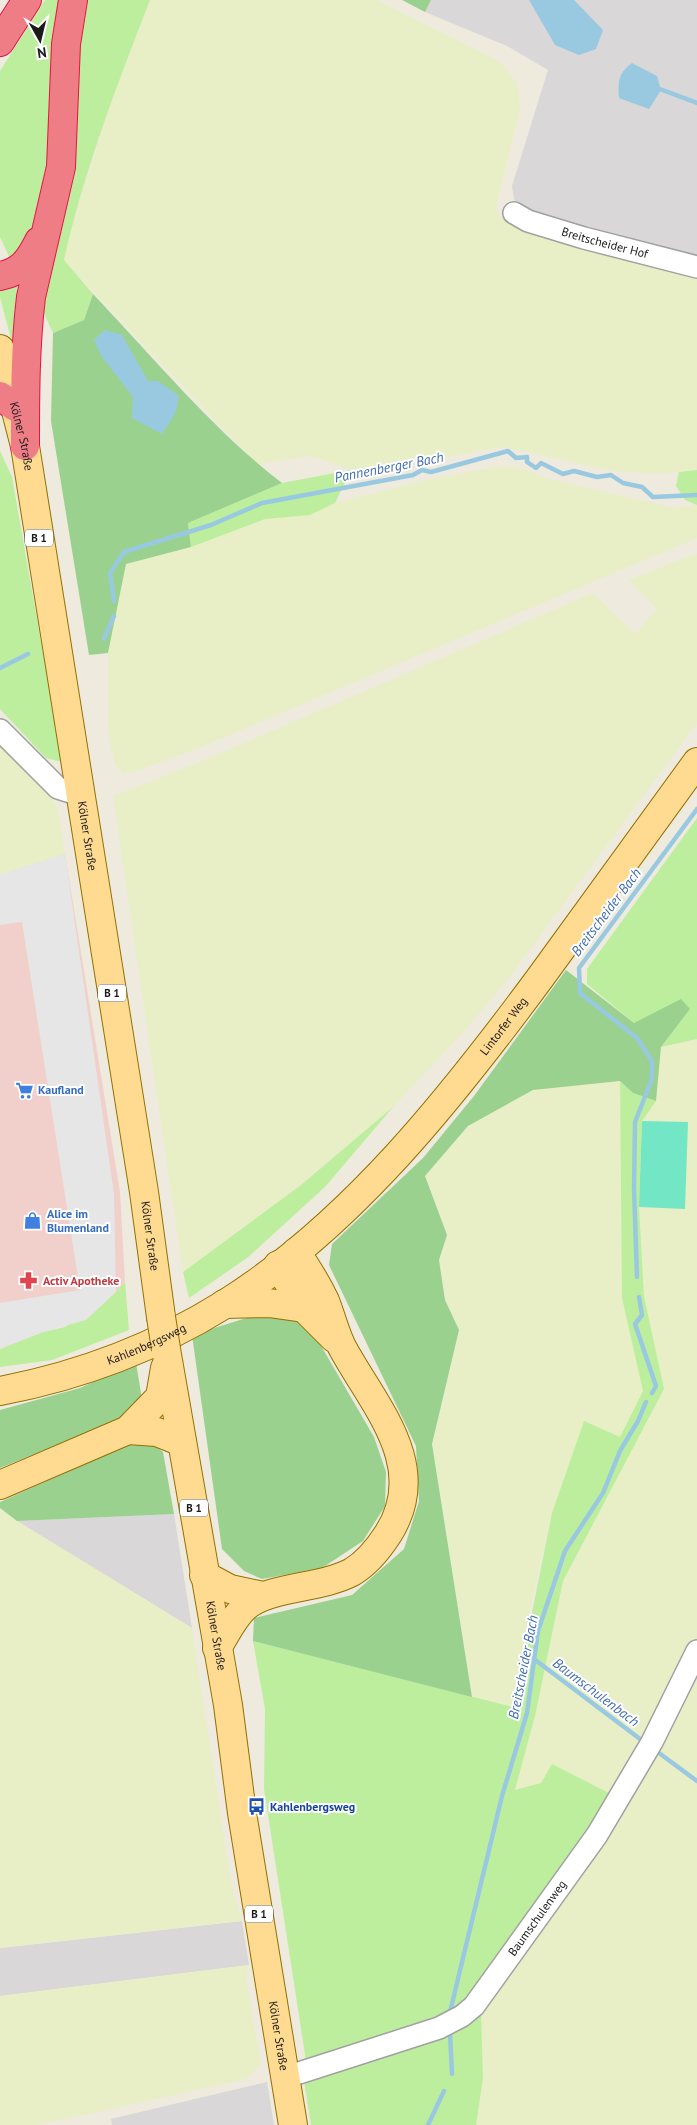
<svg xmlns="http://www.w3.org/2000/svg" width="697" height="2125" viewBox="0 0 697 2125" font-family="'PT Sans',sans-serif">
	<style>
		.residential { fill: #d9d7d7 }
		.commercial { fill: #f1d0cb }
		.farmland { fill: #e8efc7 }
		.grass { fill: #bdee9e }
		.forest { fill: #9bd18f }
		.pitch { fill: #73e6c5 }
		.parking { fill: #e6e6e6 }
		.water { fill: #99c9e0 }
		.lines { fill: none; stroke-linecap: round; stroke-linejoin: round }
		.stream { stroke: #99c9e0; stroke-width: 4.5 }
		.minor-casing { stroke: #a1a1a1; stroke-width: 24 }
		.major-casing { stroke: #917000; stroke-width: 30 }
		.highway-casing { stroke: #e41344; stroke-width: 30 }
		.minor { stroke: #fff; stroke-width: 21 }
		.major { stroke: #ffdb92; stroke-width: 28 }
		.highway { stroke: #ee7d86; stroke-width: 28 }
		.major-bridge-casing { stroke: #917000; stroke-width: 30; stroke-linecap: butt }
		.major-bridge { stroke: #ffdb92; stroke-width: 28 }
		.labels { text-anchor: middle; stroke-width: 4; stroke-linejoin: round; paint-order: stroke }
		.shield { fill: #fff; stroke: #5f5f5f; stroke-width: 1 }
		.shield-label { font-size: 11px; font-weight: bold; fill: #1a1a1a }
		.street-label { font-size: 12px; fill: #1a1a1a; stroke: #fff }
		.shop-label { font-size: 12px; font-weight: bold; fill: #366cbe; stroke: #fff; text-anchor: start }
		.health-label { font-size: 12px; font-weight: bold; fill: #be3a42; stroke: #fff; text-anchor: start }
		.transit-label { font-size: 12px; font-weight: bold; fill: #164399; stroke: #fff; text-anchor: start }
		.water-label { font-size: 14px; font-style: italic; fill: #3f6cb2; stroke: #fff }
	</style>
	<rect width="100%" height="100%" fill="#eeeade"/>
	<path class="residential" d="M431,0H697V261L521,209L514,199L512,186L548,70L507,46L425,12Z
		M174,1514L192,1628L17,1521Z
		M242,1921L249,1965L0,1996V1948Z
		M267,2082L274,2125H112L111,2119Z"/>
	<path class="commercial" d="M65,854L120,1192L125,1282L116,1292L43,1332L0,1349V875Z"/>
	<path class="farmland" d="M150,0H377L502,63L517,83L520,110L496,206L499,216L517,228L697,274V470L655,474L613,471L504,447L441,458H414L351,470L311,456L257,464L64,261L72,225L107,113Z
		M495,467H518L549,479L674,508L697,505V538L196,749L134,772L124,773L115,765L108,734V653L126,564L191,546L265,519L310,515L335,503L427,480Z
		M697,553V723L511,975L466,1029L393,1107L301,1185L183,1272L113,796L200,762L593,593L635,634L657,609L629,580Z
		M0,742L48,790L58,811L65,854L0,875Z
		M697,1039V1640L647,1744L616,1794L609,1793L552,1764L541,1783L515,1791L535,1716L563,1581L634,1444L552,1513L530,1609L513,1708L472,1697L432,1444L459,1330L445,1300L439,1260L447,1235L425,1176L468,1126L533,1090L620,1081L622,1297L644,1296L639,1207L642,1121L656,1101L661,1047Z
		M0,1508L17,1521L192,1628L231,1883L242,1921L0,1948Z
		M697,1667V2125H476L483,2078L481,2010Z
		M249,1965L246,1978L261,2064L246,2079L38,2125H0V1996Z"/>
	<path class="grass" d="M45,0H65L56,133L32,241L13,265L0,237V71Z
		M83,0H150C117,85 84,171 64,260L93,294L84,320L53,333L38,300Z
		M13,283L25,297L19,370L0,297V284Z
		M0,451L12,477L62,762L46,758L0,709Z
		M351,470L335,503L310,515L265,519L191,547L188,523L282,483Z
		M697,470V505L685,500L676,486L679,472Z
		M697,818V1039L661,1047L690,1009L634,1023L587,984V969Z
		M620,1081L633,1093L656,1101L642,1121L639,1207L644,1296L664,1389L563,1581L535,1716L515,1790L541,1783L552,1764L609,1793L604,1808L477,1991L458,2009L306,2061L264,1789L265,1709L253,1641L513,1707L552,1513L584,1421L620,1437L643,1391L622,1298Z
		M393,1107L325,1187L247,1258L189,1298L183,1272L301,1185Z
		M125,1282L129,1330L52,1360L0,1367V1349L43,1332L65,1327L116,1292Z
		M481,2010L483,2078L476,2125H311L304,2081Z"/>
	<path class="forest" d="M402,0H431L425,12Z
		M93,294C152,356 215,432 282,483L188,523L191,547L126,564L108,653L89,655L51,421L53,333L84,320Z
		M566,970L634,1023L681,999L690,1009L661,1047L656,1101L633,1093L620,1081L533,1090L468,1126L425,1176L447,1235L439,1260L445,1300L459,1330L432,1444L472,1697L253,1641L254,1618L352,1595L404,1549L419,1501L416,1446L329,1265L332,1244L423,1158L474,1096Z
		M262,1313L289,1316L313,1332L374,1437L386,1472L385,1506L363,1541L322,1568L262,1579L244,1571L222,1549L192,1335Z
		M136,1363L142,1399L126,1417L0,1468V1410L80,1388Z
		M139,1440L150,1442L163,1452L174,1514L17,1521L0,1508V1502Z"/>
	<path class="pitch" d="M642,1121L688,1122L685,1209L639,1207Z"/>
	<path class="parking" d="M65,854L114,1194L116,1292L86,1320L43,1332L0,1349V1303L80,1290L22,922L0,925V875Z"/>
	<path class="water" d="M529,0H574L603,30L596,49L579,55L555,45Z
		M632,63L657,76L661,90L649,109L619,98C618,82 618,73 632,63Z
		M105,330L122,335L148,381H158L179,396L176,412L162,434L132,418L133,397L102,357L94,340Z"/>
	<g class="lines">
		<path class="stream" d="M657,88L697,103
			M114,601L110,573L124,552L211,525L262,503L413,475L422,470L431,472L508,451L516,458L527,457V462L536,468L541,463L563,474L574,471L597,477L611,475L623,483L642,487L653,497L697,495
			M104,639L114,616
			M0,668L28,654
			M637,1277L634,1189L635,1122L652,1079V1061L637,1038L580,993L579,968L697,809
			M639,1297L642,1315L635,1324L656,1386L652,1393
			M534,1659L644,1742
			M659,1753L697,1781
			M450,2012L502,1796L527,1713L538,1631L565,1551L603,1493L620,1451L638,1421L646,1402
			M450,2033L452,2074
			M428,2125L444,2091"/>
		<defs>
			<g id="minor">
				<path id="s1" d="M514,213L528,221L584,238L697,267"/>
				<path d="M0,730L58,788L80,795"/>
				<path id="s2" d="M285,2075L299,2073L439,2028L462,2016L474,2006L597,1835L652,1742L697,1651"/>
			</g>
			<g id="major">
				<path id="s3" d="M0,349L25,446L144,1192L161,1317"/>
				<path d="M278,1265L304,1308L334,1338"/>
				<path d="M224,1304L269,1303L304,1308"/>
				<path id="s4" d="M166,1349L228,1705L242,1813L293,2125"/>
				<path id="s5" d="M0,1391C79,1376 156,1347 225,1304C352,1224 452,1097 540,978C593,906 645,834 697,762"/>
				<path d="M128,1430L157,1432L182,1442"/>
				<path d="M0,1485L128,1430L160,1397L165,1368"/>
				<path d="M204,1575L230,1589L263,1596"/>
				<path d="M217,1648C226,1634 233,1618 245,1607C269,1586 320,1589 352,1572C367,1563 379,1548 388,1534C432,1465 373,1405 342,1347C335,1333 331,1316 325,1301C317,1284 307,1268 296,1252"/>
			</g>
			<path id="highway" d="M0,42L27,0
				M0,276C22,272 30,259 39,241
				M0,396L15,407
				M25,446C25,396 25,347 31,297L61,167L66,44L73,0"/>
		</defs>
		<use href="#minor" class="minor-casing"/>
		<use href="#major" class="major-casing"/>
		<use href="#highway" class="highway-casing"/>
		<use href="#minor" class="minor"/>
		<use href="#major" class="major"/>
		<use href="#highway" class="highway"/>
		<defs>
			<path id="major-bridge" d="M161,1317L166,1349"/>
		</defs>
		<use href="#major-bridge" class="major-bridge-casing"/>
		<use href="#major-bridge" class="major-bridge"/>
	</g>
	<defs>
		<symbol id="supermarket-bare" viewBox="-9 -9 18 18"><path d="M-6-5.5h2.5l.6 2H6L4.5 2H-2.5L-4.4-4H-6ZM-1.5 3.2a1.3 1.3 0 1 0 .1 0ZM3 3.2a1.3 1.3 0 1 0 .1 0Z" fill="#3f7fe0" stroke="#fff" stroke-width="2.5" paint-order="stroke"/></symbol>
		<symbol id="shop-bare" viewBox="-9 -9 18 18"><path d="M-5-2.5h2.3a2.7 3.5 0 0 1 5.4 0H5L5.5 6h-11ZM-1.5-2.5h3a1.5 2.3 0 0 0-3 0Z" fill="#3f7fe0" stroke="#fff" stroke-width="2.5" paint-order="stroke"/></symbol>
		<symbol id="pharmacy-bare" viewBox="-9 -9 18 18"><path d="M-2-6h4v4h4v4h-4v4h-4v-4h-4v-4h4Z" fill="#e0444e" stroke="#fff" stroke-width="2.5" paint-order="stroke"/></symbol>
		<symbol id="bus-bare" viewBox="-9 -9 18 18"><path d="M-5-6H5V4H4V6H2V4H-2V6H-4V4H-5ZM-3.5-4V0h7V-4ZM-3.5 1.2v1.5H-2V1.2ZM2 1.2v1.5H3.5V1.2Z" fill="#1a4fb4" stroke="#fff" stroke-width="2.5" paint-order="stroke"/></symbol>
	</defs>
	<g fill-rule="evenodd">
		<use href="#supermarket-bare" x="12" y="1078" width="25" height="25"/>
		<use href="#shop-bare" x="20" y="1208" width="25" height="25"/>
		<use href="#pharmacy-bare" x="16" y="1268" width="25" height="25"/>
		<use href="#bus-bare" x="244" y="1794" width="25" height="25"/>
	</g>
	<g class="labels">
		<g class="shield">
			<rect x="25" y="529.5" width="28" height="17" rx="4"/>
			<rect x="98" y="984.5" width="28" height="17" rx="4"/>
			<rect x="180" y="1499.5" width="28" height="17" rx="4"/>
			<rect x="245" y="1905.5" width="28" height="17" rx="4"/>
		</g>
		<g class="shield-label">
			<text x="39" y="542">B 1</text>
			<text x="112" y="997">B 1</text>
			<text x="194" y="1512">B 1</text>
			<text x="259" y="1918">B 1</text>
		</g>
		<g class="street-label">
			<text dy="4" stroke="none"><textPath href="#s1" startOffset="96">Breitscheider Hof</textPath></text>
			<text dy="4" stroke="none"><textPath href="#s3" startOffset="90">Kölner Straße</textPath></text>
			<text dy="4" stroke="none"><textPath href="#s3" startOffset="495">Kölner Straße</textPath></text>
			<text dy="4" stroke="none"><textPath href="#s5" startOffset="638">Lintorfer Weg</textPath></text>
			<text dy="4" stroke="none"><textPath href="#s3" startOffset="900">Kölner Straße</textPath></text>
			<text dy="4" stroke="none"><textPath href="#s5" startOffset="154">Kahlenbergsweg</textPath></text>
			<text dy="4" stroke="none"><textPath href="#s4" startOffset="291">Kölner Straße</textPath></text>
			<text dy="4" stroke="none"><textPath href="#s2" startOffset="311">Baumschulenweg</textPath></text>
			<text dy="4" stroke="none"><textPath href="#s4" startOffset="696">Kölner Straße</textPath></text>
		</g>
		<g class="shop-label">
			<text x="38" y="1094">Kaufland</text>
			<text x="47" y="1218">Alice im<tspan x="47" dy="14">Blumenland</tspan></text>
		</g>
		<g class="health-label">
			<text x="43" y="1285">Activ Apotheke</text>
		</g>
		<g class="transit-label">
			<text x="270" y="1811">Kahlenbergsweg</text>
		</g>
		<g class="water-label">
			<text transform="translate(389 467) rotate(-11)" y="5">Pannenberger Bach</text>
			<text transform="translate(606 912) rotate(-53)" y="5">Breitscheider Bach</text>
			<text transform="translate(523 1667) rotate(-79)" y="5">Breitscheider Bach</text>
			<text transform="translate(596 1692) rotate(37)" y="5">Baumschulenbach</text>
		</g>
	</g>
	<g transform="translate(40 40) rotate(172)" stroke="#ffffff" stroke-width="4" paint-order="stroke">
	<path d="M0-4L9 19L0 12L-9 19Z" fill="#1a1a1a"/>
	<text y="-8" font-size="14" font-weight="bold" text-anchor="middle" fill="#1a1a1a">N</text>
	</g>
</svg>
